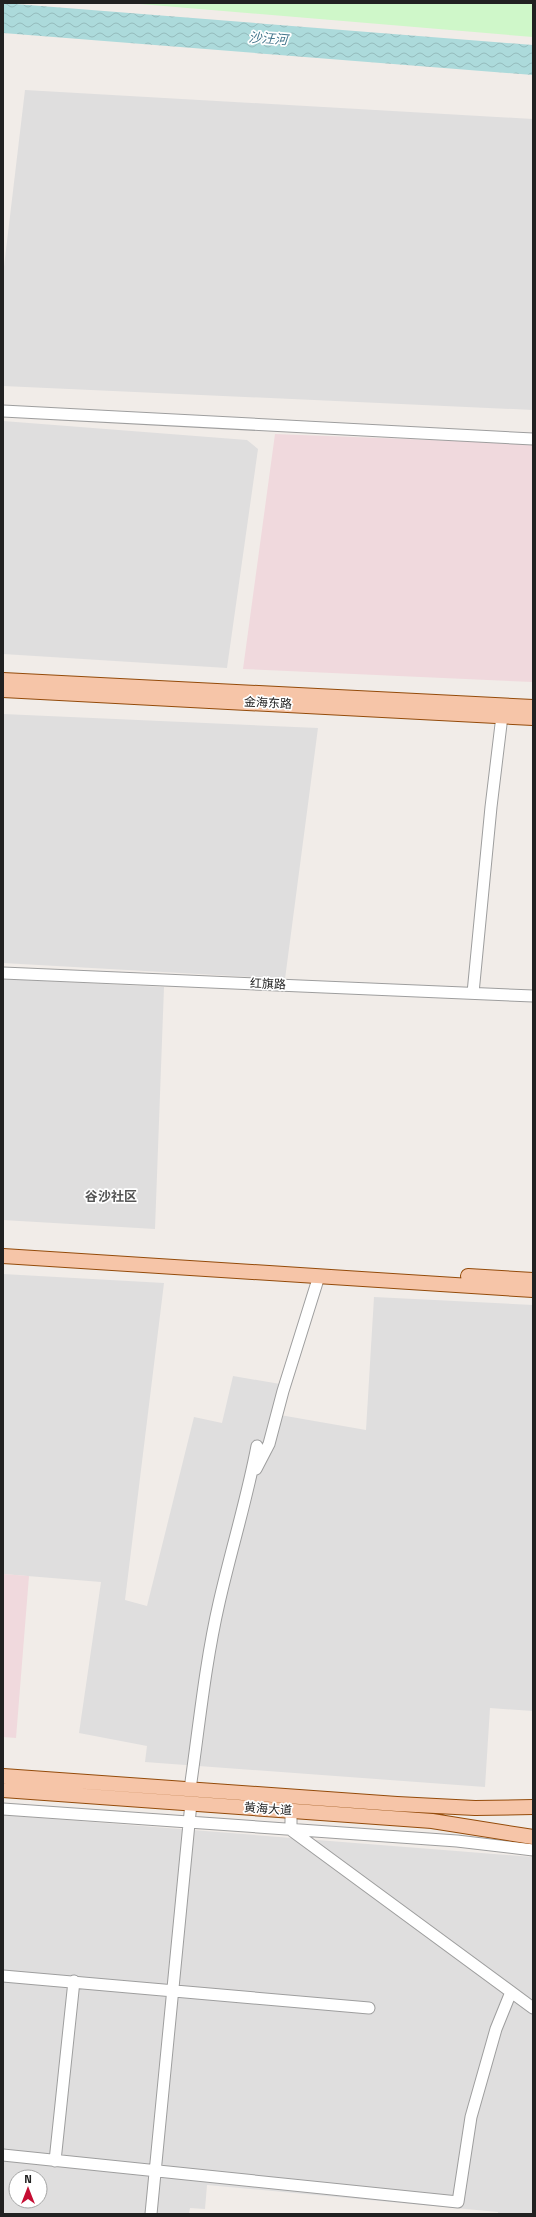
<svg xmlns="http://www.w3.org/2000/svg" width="536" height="2217" viewBox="0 0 536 2217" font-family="'Titillium Web','Noto Sans SC',sans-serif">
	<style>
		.residential { fill: #dfdede; fill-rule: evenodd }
		.commercial { fill: #f0d9dd }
		.park { fill: #cff7c9 }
		.water { fill: url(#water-waves) }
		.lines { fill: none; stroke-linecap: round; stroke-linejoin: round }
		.minor-casing { stroke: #9e9e9e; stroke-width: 13 }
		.major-casing { stroke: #944b0a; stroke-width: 16 }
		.minor { stroke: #fff; stroke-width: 11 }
		.major { stroke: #f6c5a8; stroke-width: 14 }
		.labels { text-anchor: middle; stroke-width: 3.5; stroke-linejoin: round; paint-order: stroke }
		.street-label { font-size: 12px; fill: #212121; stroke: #fff }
		.water-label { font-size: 13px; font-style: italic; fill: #45778d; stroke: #fff }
		.neighbourhood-label { font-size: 13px; font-weight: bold; fill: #545454; stroke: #fff }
	</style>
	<defs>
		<pattern id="water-waves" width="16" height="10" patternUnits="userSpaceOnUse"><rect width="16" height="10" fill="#acdadb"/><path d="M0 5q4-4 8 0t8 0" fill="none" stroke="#94bbbc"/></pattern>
	</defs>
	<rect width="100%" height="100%" fill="#f1ece8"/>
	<path class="residential" d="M25,90L533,119V410L3,386V275Z
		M3,421L247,440L258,449L227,668L3,654Z
		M3,714L318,728L285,979L3,963Z
		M3,979L164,987L155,1229L3,1220Z
		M3,1274L164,1283L125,1600L147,1606L194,1417L222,1423L233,1376L286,1385L280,1415L366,1430L374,1297L533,1305V1711L490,1708L485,1787L145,1762L147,1746L79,1733L101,1582L3,1574Z
		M3,1815L533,1857V2214H498V2212L207,2185L205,2209L190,2208L189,2214H3ZM16,2177H40V2201H16Z"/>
	<path class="commercial" d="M275,434L533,444V682L243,669Z
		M3,1574L29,1576L16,1738L3,1737Z"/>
	<path class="park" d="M128,3H533V37Z"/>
	<path class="water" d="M3,3L533,45V75L3,33Z"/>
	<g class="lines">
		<defs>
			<path id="minor" d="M3,411L533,439
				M3,973L533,996
				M473,993L491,807L502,716
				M256,1469L269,1444L283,1391L319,1276
				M190,1789C199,1727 205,1664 219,1603C231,1550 247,1499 257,1446
				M3,1809L457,1841L533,1850
				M291,1810V1830L533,2008
				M3,1976L369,2008
				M3,2155L458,2202L471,2117L496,2029L511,1992
				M55,2161L74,1981
				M151,2214L191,1803"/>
			<path id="major" d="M3,680L533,707
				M3,690L533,718
				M3,1256L533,1290
				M468,1276L533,1280
				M3,1776L397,1804L475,1808L533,1807
				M3,1790L432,1821L533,1837"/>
		</defs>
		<use href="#minor" class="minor-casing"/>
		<use href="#major" class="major-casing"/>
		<use href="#minor" class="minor"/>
		<use href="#major" class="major"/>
	</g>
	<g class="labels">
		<g class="street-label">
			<text transform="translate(268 703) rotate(3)" y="4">金海东路</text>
			<text transform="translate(268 984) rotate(2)" y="4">红旗路</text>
			<text transform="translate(268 1809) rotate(4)" y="4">黄海大道</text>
		</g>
		<g class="water-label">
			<text transform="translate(268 38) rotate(4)" y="5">沙汪河</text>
		</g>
		<g class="neighbourhood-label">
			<text x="111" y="1201">谷沙社区</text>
		</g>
	</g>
	<rect width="536" height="2217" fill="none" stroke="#212121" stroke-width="8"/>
	<g transform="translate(28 2189)"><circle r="19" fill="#ffffff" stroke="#a6a6a6"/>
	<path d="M0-3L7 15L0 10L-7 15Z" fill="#c50d32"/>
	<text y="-6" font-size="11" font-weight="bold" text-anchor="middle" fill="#212121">N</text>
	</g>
</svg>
